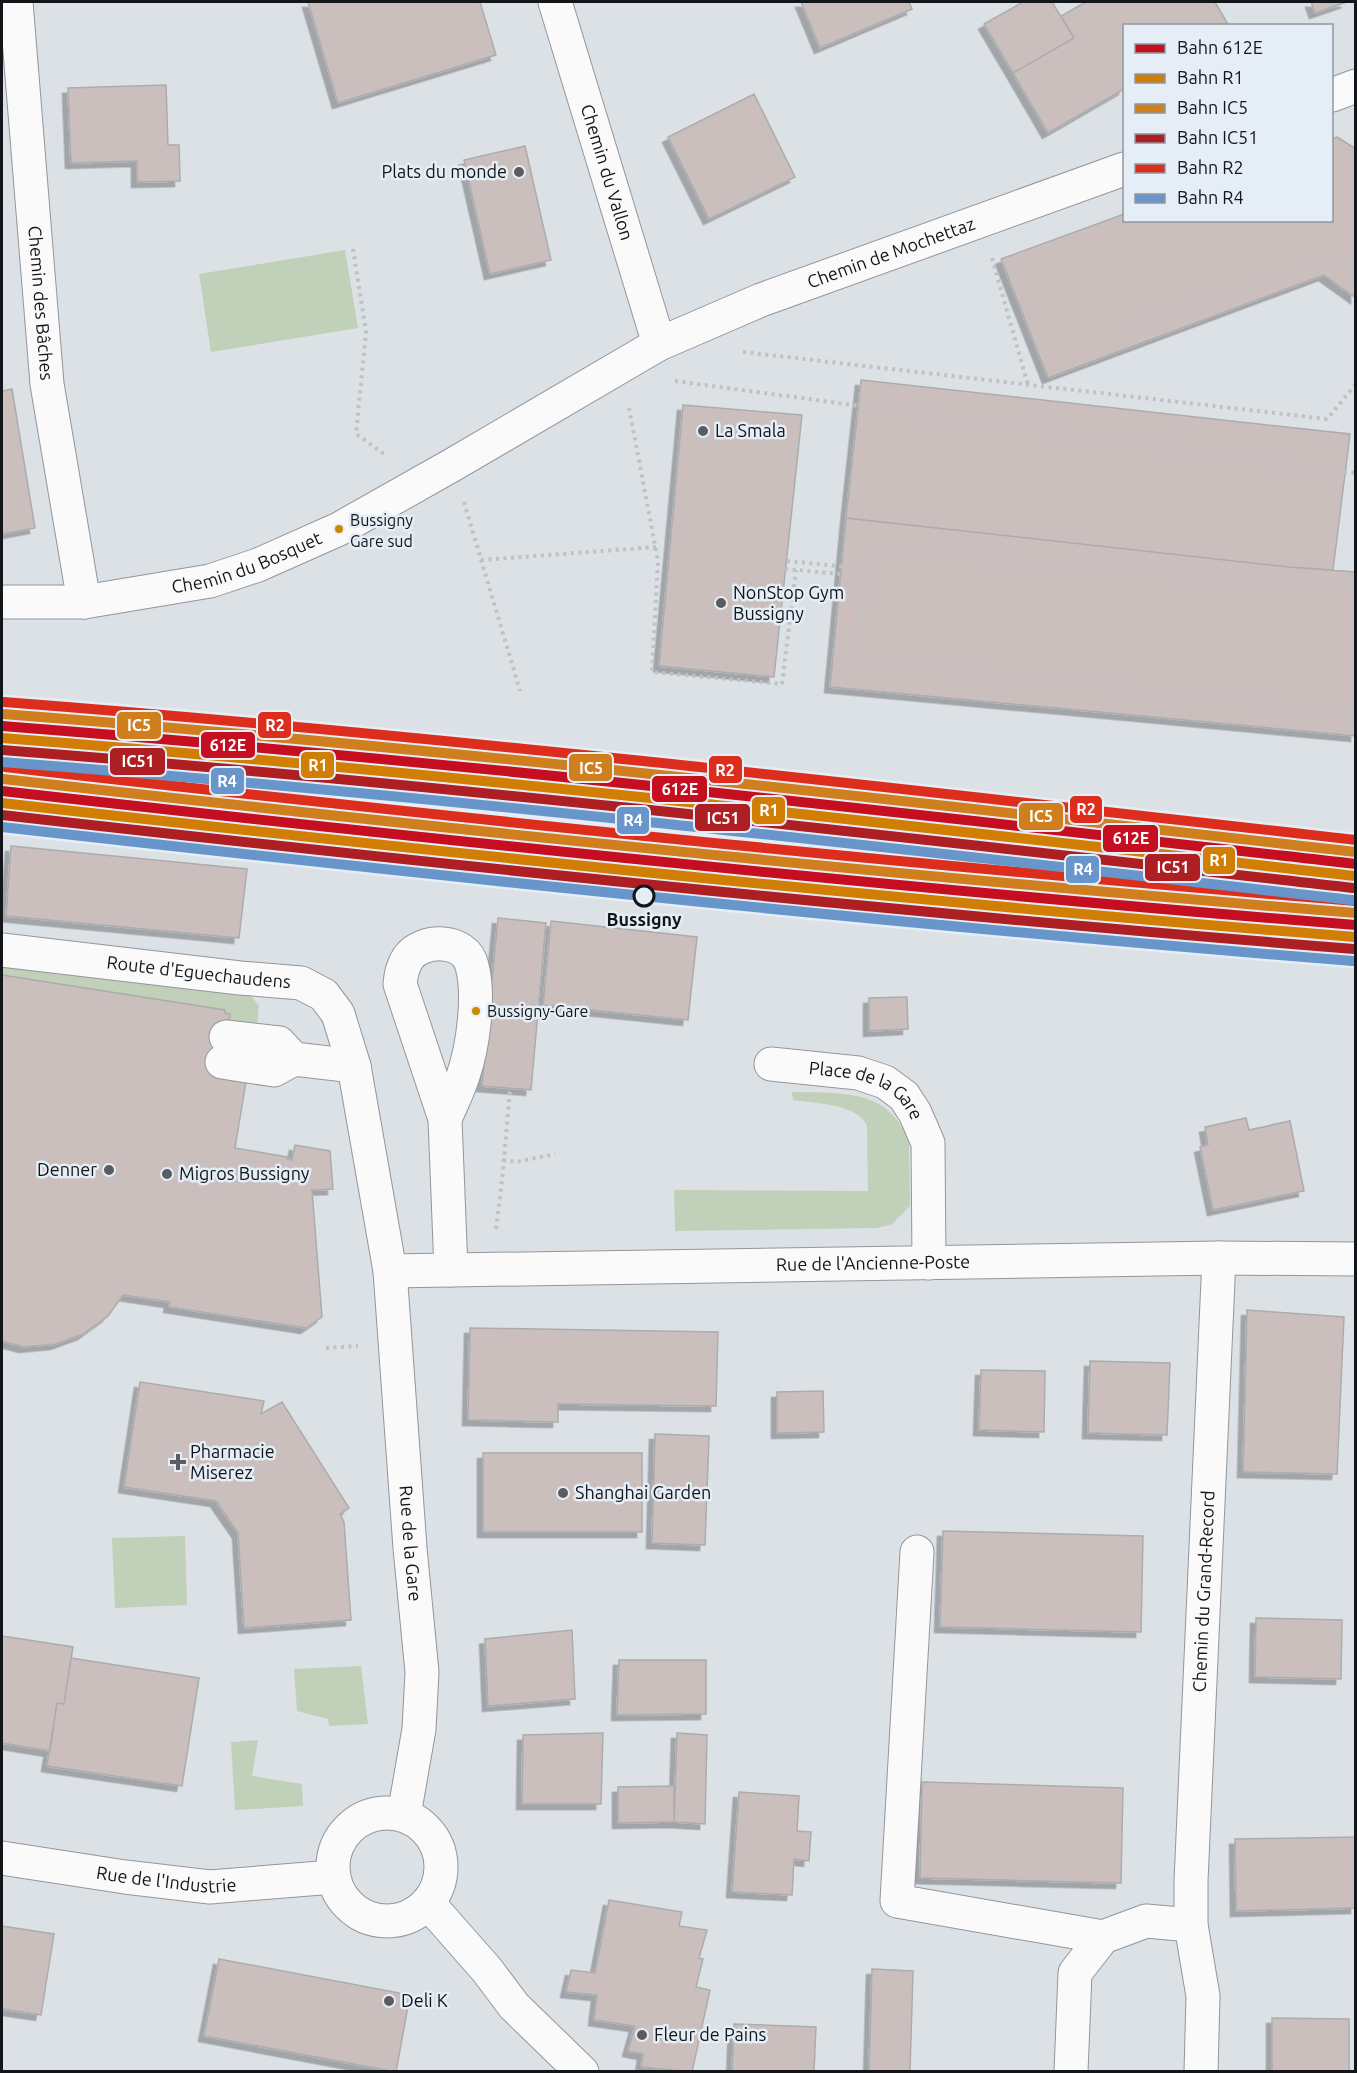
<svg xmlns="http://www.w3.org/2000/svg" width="1357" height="2073" viewBox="0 0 1357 2073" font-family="Ubuntu,sans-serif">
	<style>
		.green { fill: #c1d0b8 }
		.building { fill: #cabfbd; stroke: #acacad; stroke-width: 1.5; filter: url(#shadow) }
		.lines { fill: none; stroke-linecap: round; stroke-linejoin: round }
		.minor-casing { stroke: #93969a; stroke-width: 35 }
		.path { stroke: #bfc1c2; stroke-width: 4; stroke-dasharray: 3 4.5; stroke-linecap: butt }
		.minor { stroke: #fafafb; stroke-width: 33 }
		.rail-1-casing { stroke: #e5eef7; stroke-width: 15 }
		.rail-2-casing { stroke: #e5eef7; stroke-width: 15 }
		.rail-3-casing { stroke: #e5eef7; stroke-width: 15 }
		.rail-4-casing { stroke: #e5eef7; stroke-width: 15 }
		.rail-5-casing { stroke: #e5eef7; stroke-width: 15 }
		.rail-6-casing { stroke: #e5eef7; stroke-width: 15 }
		.rail-1 { stroke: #c50e1f; stroke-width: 10 }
		.rail-2 { stroke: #d17e04; stroke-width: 10 }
		.rail-3 { stroke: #d07f1f; stroke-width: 10 }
		.rail-4 { stroke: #ad1f23; stroke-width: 10 }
		.rail-5 { stroke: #dd2e1d; stroke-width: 10 }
		.rail-6 { stroke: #6896ca; stroke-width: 10 }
		.poi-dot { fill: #595c61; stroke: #e5eef7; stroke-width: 2 }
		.bus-dot { fill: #c98905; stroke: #e5eef7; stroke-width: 2 }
		.stop-dot { fill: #e5eef7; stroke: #121519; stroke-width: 3 }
		.labels { text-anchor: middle; stroke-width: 5; stroke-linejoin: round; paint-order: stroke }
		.bus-label { font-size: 16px; fill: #121519; stroke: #e5eef7; text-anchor: start }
		.poi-label { font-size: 18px; fill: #121519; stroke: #e5eef7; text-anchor: start }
		.street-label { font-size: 18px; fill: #121519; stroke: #e5eef7 }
		.stop-label { font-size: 18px; font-weight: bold; fill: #121519; stroke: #e5eef7 }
		.line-badge { stroke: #e5eef7; stroke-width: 2 }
		.badge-label { font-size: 16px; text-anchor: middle; font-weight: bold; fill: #fff }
	</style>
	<defs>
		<filter id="shadow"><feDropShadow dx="-5.5" dy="5.5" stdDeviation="0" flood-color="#0004"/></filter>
	</defs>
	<rect width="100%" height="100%" fill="#dce1e6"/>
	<path class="green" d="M345,250L358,328L211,352L199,274Z
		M2,967L245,993L251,996L259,1006L257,1026L229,1020L230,1014L225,1013V1010L2,975Z
		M792,1092C840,1093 892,1088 909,1144L910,1206L891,1225L876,1228L675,1231L674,1190L868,1191L867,1126C859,1104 813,1103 793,1100Z
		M185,1536L187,1605L115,1608L112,1538Z
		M361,1666L368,1724L329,1726L328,1719L297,1711L294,1669Z
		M258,1740L252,1776L302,1784L303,1806L235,1810L231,1742Z"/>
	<path class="building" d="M308,2H480L496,55L338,103Z
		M801,2H909L912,9L820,48Z
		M1023,2H1052L1074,38L1013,73L984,24Z
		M1086,2H1215L1229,26H1124V89L1048,133L1013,73L1074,38L1061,16Z
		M1311,2H1347L1315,13Z
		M166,85L168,145H179L180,181L137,182V161L71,163L68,88Z
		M754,94L795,177L709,219L668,137Z
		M1337,137L1356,149V298L1324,275L1048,378L1001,259L1124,214V220H1332V139Z
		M525,146L551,260L490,274L464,160Z
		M861,380L1350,434L1333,570L1289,567L846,518Z
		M12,389L35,528L2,534V391Z
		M683,405L802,415L774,677L659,666Z
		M846,518L1289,567L1356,572V736L830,687Z
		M11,846L247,869L239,938L6,916Z
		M498,918L546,923L531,1090L482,1086Z
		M551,921L697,937L688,1020L543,1005Z
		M2,975L225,1010V1013L230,1014L221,1066L248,1070L235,1148L287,1157V1159L292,1160L295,1145L330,1151L333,1189L312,1190L322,1317L306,1328L169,1307L170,1302L123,1295L108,1316L83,1334L56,1344L24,1347L2,1341Z
		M907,997L908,1029L869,1031V998Z
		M1246,1118L1249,1130L1290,1121L1304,1191L1213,1210L1200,1147L1208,1145L1205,1127Z
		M1247,1310L1344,1317L1337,1474L1243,1472Z
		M470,1328L718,1332L716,1406L558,1404V1422L468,1420Z
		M1090,1361L1170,1363L1167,1435L1088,1433Z
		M981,1370L1045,1371L1044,1432L979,1430Z
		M140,1382L264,1401L261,1414L282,1402L349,1508L340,1514L344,1522L351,1620L244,1628L238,1533L216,1501L124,1487Z
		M823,1391L824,1432L777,1433V1392Z
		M655,1434L709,1436L705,1545L652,1543Z
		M483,1453H642V1532H483Z
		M943,1531L1143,1536L1141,1632L940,1627Z
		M1256,1618L1342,1620L1341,1679L1255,1677Z
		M572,1630L575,1699L488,1706L485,1639Z
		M2,1636L73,1647L64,1704L57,1703L50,1751L2,1743Z
		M71,1658L199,1678L182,1786L47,1766L57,1703L64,1704Z
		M619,1660H706V1714L617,1715Z
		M603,1733L601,1804H522L523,1735Z
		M677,1733L707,1735L705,1824L674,1822Z
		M922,1782L1123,1788L1121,1883L920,1878Z
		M674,1786V1822L618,1823V1787Z
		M739,1792L799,1796L797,1831L811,1832L809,1861L794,1859L792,1895L732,1892Z
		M1356,1837V1908L1236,1911L1235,1839Z
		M609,1900L682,1912L679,1926L707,1930L699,1958L703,1959L696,1987L710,1990L692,2072L641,2067L643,2054L628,2051L635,2026L594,2020L597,1995L566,1992L571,1970L595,1973Z
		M2,1926L54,1934L41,2015L2,2009Z
		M219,1959L410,1995L396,2072L204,2036Z
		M872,1969L913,1971L910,2072H869Z
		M1272,2018L1349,2019V2072H1272Z
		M734,2024L816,2027L814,2072H732Z"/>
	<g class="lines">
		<defs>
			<g id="minor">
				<path id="s1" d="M16,2L47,384L84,602"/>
				<path id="s2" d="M555,2L659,344"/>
				<path d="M1332,95L1356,86"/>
				<path id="s3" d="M2,602H84L210,581L258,565L339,529L454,464L659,344L761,300L1124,169"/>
				<path id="s4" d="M2,950L240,978L301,983L324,995L338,1014L354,1066L390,1271L410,1548L422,1672L419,1729L404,1815"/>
				<path d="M226,1037L279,1043L294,1059L354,1066"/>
				<path d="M222,1062L274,1070L294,1059"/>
				<path id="s5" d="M771,1064L858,1073L885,1082L904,1096L915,1113L928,1143L929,1263"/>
				<path d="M445,1119C451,1105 458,1091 463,1076C473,1047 480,996 472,966C466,938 422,938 408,958C402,967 401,975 400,984L445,1119L451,1270"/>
				<path id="s6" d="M390,1271L1219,1258L1356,1259"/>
				<path d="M917,1552L897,1901L1103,1937"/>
				<circle cx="387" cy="1867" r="54"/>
				<path id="s7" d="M2,1858L125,1877L210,1887L333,1877"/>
				<path d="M428,1903L487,1970L514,2006L582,2072"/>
				<path d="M1071,2072L1075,1973L1103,1937L1146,1921L1191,1925"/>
				<path id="s8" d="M1201,2072L1203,1996L1191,1925V1881L1219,1258"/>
			</g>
		</defs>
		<use href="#minor" class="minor-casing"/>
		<path class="path" d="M353,249L366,332L356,434L387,456
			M992,258L1028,385
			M1134,326L1332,260L1356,275
			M743,352L1327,419L1356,384
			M675,381L1356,473
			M629,408L658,561L652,672L782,684L796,570
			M464,502L520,691
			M481,560L656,547
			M787,561L866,569
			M785,569L840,574
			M1356,588L868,549L857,660L1356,713
			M476,802L646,816
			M518,999L524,919
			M503,1160L516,1162L555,1154
			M496,1229L503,1171L514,1043
			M326,1348L358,1346"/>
		<use href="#minor" class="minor"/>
		<defs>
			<path id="rail-1" d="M2,726C454,761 905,813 1356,864
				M2,791C453,842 903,889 1356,925"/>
			<path id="rail-2" d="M2,738C454,773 904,825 1355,876
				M2,803C452,854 903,901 1355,937"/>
			<path id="rail-3" d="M3,714C455,749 905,801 1356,852
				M3,779C454,830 904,877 1356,913"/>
			<path id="rail-4" d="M2,750C453,785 903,837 1353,888
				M2,815C452,866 902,913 1354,949"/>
			<path id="rail-5" d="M4,702C456,737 905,789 1356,840
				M5,767C454,818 904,865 1356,901"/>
			<path id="rail-6" d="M2,762C453,797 902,849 1352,900
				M2,827C452,878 902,925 1353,961"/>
		</defs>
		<use href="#rail-1" class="rail-1-casing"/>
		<use href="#rail-2" class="rail-2-casing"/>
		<use href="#rail-3" class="rail-3-casing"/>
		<use href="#rail-4" class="rail-4-casing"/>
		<use href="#rail-5" class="rail-5-casing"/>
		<use href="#rail-6" class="rail-6-casing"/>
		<use href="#rail-1" class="rail-1"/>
		<use href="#rail-2" class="rail-2"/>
		<use href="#rail-3" class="rail-3"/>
		<use href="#rail-4" class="rail-4"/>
		<use href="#rail-5" class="rail-5"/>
		<use href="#rail-6" class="rail-6"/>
	</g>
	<g class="poi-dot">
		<circle cx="519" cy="172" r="6"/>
		<circle cx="703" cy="431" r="6"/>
		<circle cx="721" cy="603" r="6"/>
		<circle cx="109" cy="1170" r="6"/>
		<circle cx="167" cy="1174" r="6"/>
		<path d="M175 1453h6v6h6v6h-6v6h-6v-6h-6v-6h6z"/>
		<circle cx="563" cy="1493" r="6"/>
		<circle cx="389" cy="2001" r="6"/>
		<circle cx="642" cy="2035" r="6"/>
	</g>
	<g class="bus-dot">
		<circle cx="339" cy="529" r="5"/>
		<circle cx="476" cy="1011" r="5"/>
	</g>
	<circle class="stop-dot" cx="644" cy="896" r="10"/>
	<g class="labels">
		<g class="bus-label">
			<text x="350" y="526">Bussigny<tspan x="350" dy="21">Gare sud</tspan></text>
			<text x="487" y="1017">Bussigny-Gare</text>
		</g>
		<g class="poi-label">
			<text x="507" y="178" text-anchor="end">Plats du monde</text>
			<text x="715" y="437">La Smala</text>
			<text x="733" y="599">NonStop Gym<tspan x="733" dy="21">Bussigny</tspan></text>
			<text x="97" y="1176" text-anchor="end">Denner</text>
			<text x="179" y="1180">Migros Bussigny</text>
			<text x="190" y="1458">Pharmacie<tspan x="190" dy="21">Miserez</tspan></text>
			<text x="575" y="1499">Shanghai Garden</text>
			<text x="401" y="2007">Deli K</text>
			<text x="654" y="2041">Fleur de Pains</text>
		</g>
		<g class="street-label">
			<text dy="6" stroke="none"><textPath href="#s2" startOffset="178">Chemin du Vallon</textPath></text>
			<text dy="6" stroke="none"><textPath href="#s3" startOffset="968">Chemin de Mochettaz</textPath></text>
			<text dy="6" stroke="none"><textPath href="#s1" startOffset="302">Chemin des Bâches</textPath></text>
			<text dy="6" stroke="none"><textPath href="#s3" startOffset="250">Chemin du Bosquet</textPath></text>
			<text dy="6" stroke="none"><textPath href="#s4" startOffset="198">Route d'Eguechaudens</textPath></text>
			<text dy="6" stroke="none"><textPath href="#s5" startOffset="102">Place de la Gare</textPath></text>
			<text dy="6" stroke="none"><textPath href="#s6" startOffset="483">Rue de l'Ancienne-Poste</textPath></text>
			<text dy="6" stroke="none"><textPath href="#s4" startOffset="886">Rue de la Gare</textPath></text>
			<text dy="6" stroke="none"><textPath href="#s8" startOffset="482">Chemin du Grand-Record</textPath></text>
			<text dy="6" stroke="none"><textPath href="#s7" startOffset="166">Rue de l'Industrie</textPath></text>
		</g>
		<g class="stop-label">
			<text x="644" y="926">Bussigny</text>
		</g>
	</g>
	<g class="line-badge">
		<rect x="257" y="711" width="35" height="28" rx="6" fill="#dd2e1d"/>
		<rect x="116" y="711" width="46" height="29" rx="6" fill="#d07f1f"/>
		<rect x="200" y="731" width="56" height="28" rx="6" fill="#c50e1f"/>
		<rect x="109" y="747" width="57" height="29" rx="6" fill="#ad1f23"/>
		<rect x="300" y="751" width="35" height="28" rx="6" fill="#d17e04"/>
		<rect x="568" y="753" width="45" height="29" rx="6" fill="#d07f1f"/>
		<rect x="708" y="755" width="35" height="29" rx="6" fill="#dd2e1d"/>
		<rect x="210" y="767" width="35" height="28" rx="6" fill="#6896ca"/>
		<rect x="651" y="775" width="57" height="28" rx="6" fill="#c50e1f"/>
		<rect x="1069" y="795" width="34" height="29" rx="6" fill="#dd2e1d"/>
		<rect x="751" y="796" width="35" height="29" rx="6" fill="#d17e04"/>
		<rect x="1018" y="802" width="46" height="29" rx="6" fill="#d07f1f"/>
		<rect x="694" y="803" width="57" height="29" rx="6" fill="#ad1f23"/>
		<rect x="616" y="806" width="34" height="29" rx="6" fill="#6896ca"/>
		<rect x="1102" y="824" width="57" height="29" rx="6" fill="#c50e1f"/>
		<rect x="1202" y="846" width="34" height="29" rx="6" fill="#d17e04"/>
		<rect x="1144" y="853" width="57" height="29" rx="6" fill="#ad1f23"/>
		<rect x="1065" y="855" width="35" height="29" rx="6" fill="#6896ca"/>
	</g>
	<g class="badge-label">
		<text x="275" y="731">R2</text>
		<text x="139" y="731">IC5</text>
		<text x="228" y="751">612E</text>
		<text x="138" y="767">IC51</text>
		<text x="318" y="771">R1</text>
		<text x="591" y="774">IC5</text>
		<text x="725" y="776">R2</text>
		<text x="227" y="787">R4</text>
		<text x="680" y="795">612E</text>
		<text x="1086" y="815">R2</text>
		<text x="769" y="816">R1</text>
		<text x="1041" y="822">IC5</text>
		<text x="723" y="824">IC51</text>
		<text x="633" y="826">R4</text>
		<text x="1131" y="844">612E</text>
		<text x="1219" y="866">R1</text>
		<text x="1173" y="873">IC51</text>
		<text x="1083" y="875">R4</text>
	</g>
	<rect width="1357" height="2073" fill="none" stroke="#121519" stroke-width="6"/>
	<rect x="1123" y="24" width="210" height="198" fill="#e5eef7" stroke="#91979e" stroke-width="1.5"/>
	<rect x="1135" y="44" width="30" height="9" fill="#c50e1f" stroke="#91979e" stroke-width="1.5"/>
	<text x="1177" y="54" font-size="18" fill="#121519">Bahn 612E</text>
	<rect x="1135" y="74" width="30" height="9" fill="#d17e04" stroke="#91979e" stroke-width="1.5"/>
	<text x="1177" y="84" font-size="18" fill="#121519">Bahn R1</text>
	<rect x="1135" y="104" width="30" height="9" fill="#d07f1f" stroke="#91979e" stroke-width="1.5"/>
	<text x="1177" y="114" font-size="18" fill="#121519">Bahn IC5</text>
	<rect x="1135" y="134" width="30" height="9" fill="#ad1f23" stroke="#91979e" stroke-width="1.5"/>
	<text x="1177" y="144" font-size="18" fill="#121519">Bahn IC51</text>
	<rect x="1135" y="164" width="30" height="9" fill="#dd2e1d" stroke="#91979e" stroke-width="1.5"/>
	<text x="1177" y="174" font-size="18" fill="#121519">Bahn R2</text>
	<rect x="1135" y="194" width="30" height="9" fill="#6896ca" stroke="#91979e" stroke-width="1.5"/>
	<text x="1177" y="204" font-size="18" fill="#121519">Bahn R4</text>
</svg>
